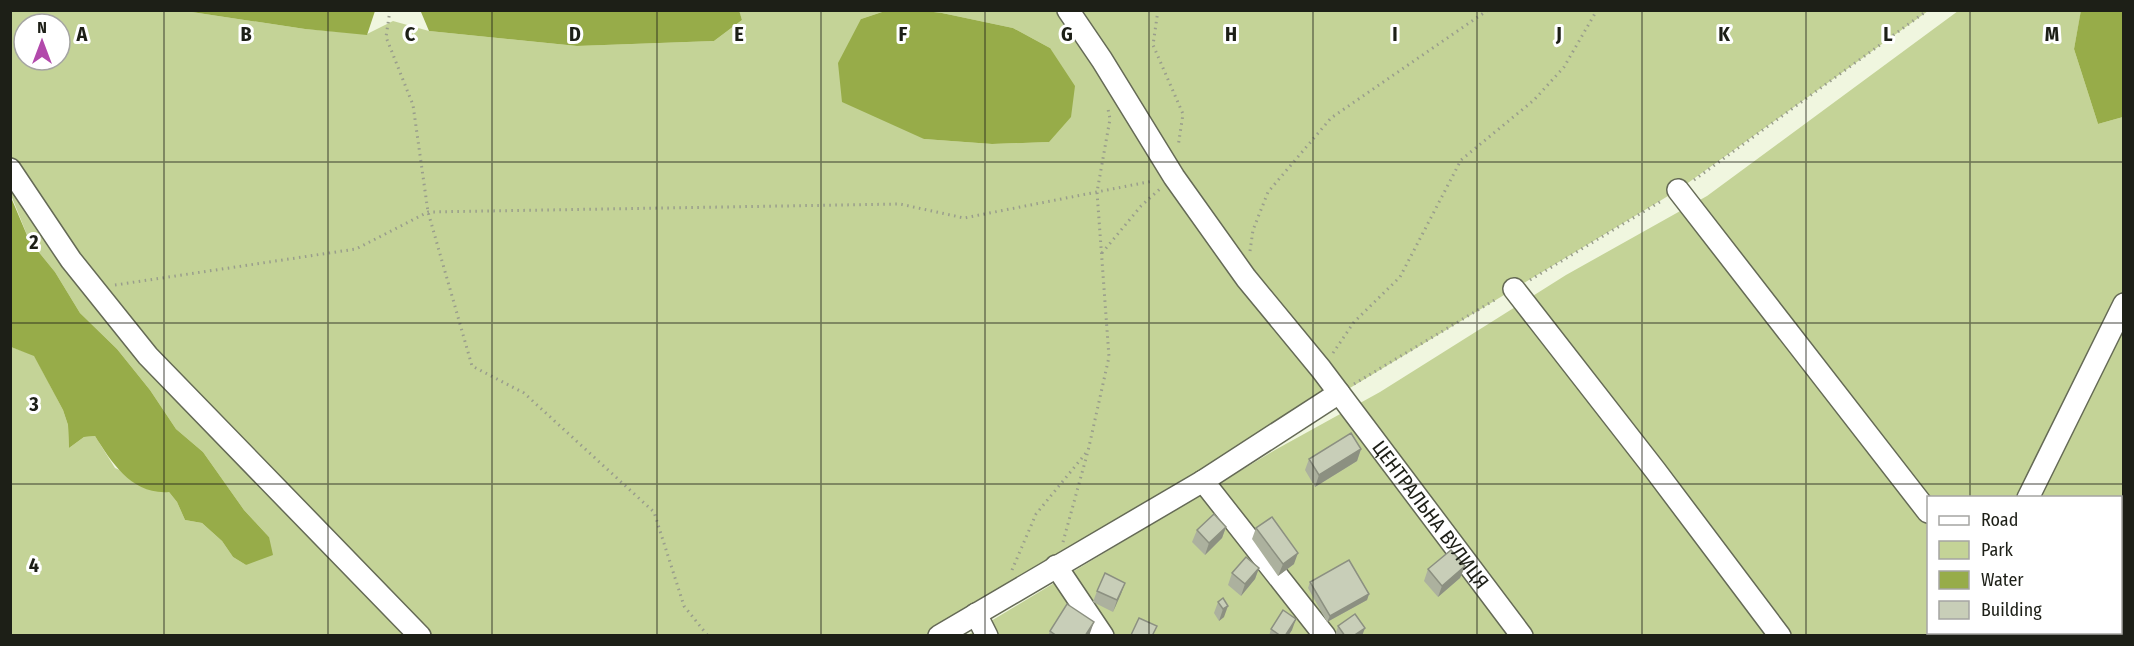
<svg xmlns="http://www.w3.org/2000/svg" width="2134" height="646" viewBox="0 0 2134 646" font-family="'Fira Sans Condensed',sans-serif">
	<style>
		.green { fill: #c4d397; fill-rule: evenodd }
		.water { fill: #97ac49 }
		.lines { fill: none; stroke-linecap: round; stroke-linejoin: round }
		.minor-casing { stroke: #656a56; stroke-width: 24 }
		.path { stroke: #999d8c; stroke-width: 3; stroke-dasharray: 1.5 4.5; stroke-linecap: butt }
		.minor { stroke: #fff; stroke-width: 21 }
		.wall { fill: #acb19e }
		.shaded-wall { fill: #8c9081 }
		.building { fill: #c8ceb8; stroke: #8c9081; stroke-width: 1.5 }
		.grid { fill: none; stroke: #1d1f17; stroke-width: 1.5; stroke-opacity: 0.55 }
		.labels { text-anchor: middle; stroke-width: 6; stroke-linejoin: round; paint-order: stroke }
		.street-label { font-size: 20px; fill: #1d1f17; stroke: #fff }
		.grid-label { font-size: 20px; text-anchor: middle; font-weight: bold; fill: #1d1f17; stroke: #fff; stroke-width: 6; stroke-linejoin: round; paint-order: stroke }
	</style>
	<rect width="100%" height="100%" fill="#f0f6df"/>
	<path class="green" d="M10,11H185L305,29L367,34L393,21L429,31L577,46L714,41L742,20L739,11H885L861,19L924,139L992,144L1049,142L1050,48L1013,28L942,13L917,11H1928L1678,190L939,636L11,635V347L34,355L63,410L68,425L69,448L84,437L95,436L115,468L169,492L177,502L185,520L202,523L222,541L233,557L246,565L269,537L244,510L203,452L176,429L150,390L117,349L80,313L55,272L29,240L11,195ZM24,24H60V60H24Z
		M1958,11H2081L2074,49L2098,124L2123,117V635L966,636L1275,450L1380,392L1566,275L1707,196ZM1928,498H2120V632H1928Z"/>
	<path class="water" d="M423,10H739L742,20L714,41L577,46L429,31L421,12Z
		M917,10L942,13L1013,28L1050,48L1075,86L1071,117L1049,142L992,144L924,139L842,102L838,63L861,19L885,11Z
		M2081,10L2123,11V117L2098,124L2074,49Z
		M185,11H375L367,35L305,29Z
		M10,195L29,240L55,272L80,313L117,349L150,390L176,429L203,452L244,510L269,537L273,555L246,565L233,557L222,541L202,523L185,520L177,502L169,492C132,495 112,463 95,436L84,437L69,448L68,425L63,410L34,356L11,347Z"/>
	<g class="lines">
		<defs>
			<g id="minor">
				<path id="s1" d="M1068,10L1102,60L1174,177L1246,278L1321,369L1522,636"/>
				<path d="M10,169L71,260L148,356L420,636"/>
				<path d="M1678,190L1928,512"/>
				<path d="M1514,289L1655,470L1780,636"/>
				<path d="M1203,481L1325,636"/>
				<path d="M2028,498L2124,304"/>
				<path d="M1056,566L1103,636"/>
				<path d="M976,614L987,636"/>
				<path d="M2025,632L2028,636"/>
				<path d="M939,636L1203,481L1339,393"/>
				<path d="M1955,636L1956,632"/>
			</g>
		</defs>
		<use href="#minor" class="minor-casing"/>
		<path class="path" d="M390,10L386,37L413,105L428,212L472,366L524,393L654,512L684,606L708,636
			M1158,10L1153,45L1183,114L1178,147
			M1694,180L1928,10
			M1250,251L1253,230L1268,192L1331,118L1488,10
			M1102,253L1141,206L1160,189
			M1530,280L1663,200
			M115,285L356,249L428,212L900,204L964,218L1153,181
			M1333,353L1354,322L1400,277L1461,160L1534,100L1564,67L1597,10
			M1354,384L1498,298
			M1063,542L1088,451L1109,357L1097,192L1110,119L1108,109
			M1012,570L1036,514L1086,453"/>
		<use href="#minor" class="minor"/>
	</g>
	<path class="wall" d="M1361,449L1357,461L1315,487L1305,470L1309,459Z
		M1226,527L1222,538L1205,555L1192,542L1197,530Z
		M1256,528L1294,564L1278,576L1252,539Z
		M1465,566L1460,578L1438,597L1424,581L1428,569Z
		M1259,568L1255,579L1241,596L1228,585L1232,573Z
		M1310,582L1369,594L1367,600L1327,622L1308,588Z
		M1125,583L1113,612L1093,602L1097,591Z
		M1223,598L1224,617L1219,621L1214,613L1218,602Z
		M1338,626L1362,636H1335Z
		M1271,629L1292,630L1288,636H1269Z
		M1050,631L1090,633L1089,636H1048Z"/>
	<path class="shaded-wall" d="M1361,449L1357,461L1315,487L1319,475Z
		M1226,527L1222,538L1205,555L1209,543Z
		M1298,553L1294,564L1278,576L1283,564Z
		M1465,566L1460,578L1438,597L1442,586Z
		M1259,568L1255,579L1241,596L1245,584Z
		M1125,583L1121,594L1113,612L1117,600Z
		M1369,594L1367,600L1327,622L1330,616Z
		M1228,606L1224,617L1219,621L1223,609Z
		M1296,619L1292,630L1288,636H1285Z
		M1094,622L1089,636H1085Z
		M1365,628L1362,636H1353Z"/>
	<path class="building" d="M1351,433L1361,449L1319,475L1309,459Z
		M1214,514L1226,527L1209,543L1197,530Z
		M1272,517L1298,553L1283,564L1256,528Z
		M1451,550L1465,566L1442,586L1428,569Z
		M1246,557L1259,568L1245,584L1232,573Z
		M1349,560L1369,594L1330,616L1310,582Z
		M1105,573L1125,583L1117,600L1097,591Z
		M1223,598L1228,606L1223,609L1218,602Z
		M1067,604L1094,622L1085,636H1057L1050,631Z
		M1283,610L1296,619L1285,636H1281L1271,629Z
		M1355,614L1365,628L1353,636H1345L1338,626Z
		M1139,618L1157,626L1152,636L1131,635Z"/>
	<path class="grid" d="M164,10V636M328,10V636M492,10V636M657,10V636M821,10V636M985,10V636M1149,10V636M1313,10V636M1477,10V636M1642,10V636M1806,10V636M1970,10V498M10,162H2124M10,323H2124M10,484H2124M1970,632V636"/>
	<g class="labels">
		<g class="street-label">
			<text dy="7" stroke="none"><textPath href="#s1" startOffset="622">ЦЕНТРАЛЬНА ВУЛИЦЯ</textPath></text>
		</g>
	</g>
	<g class="grid-label">
		<text x="82" y="41">A</text>
		<text x="246" y="41">B</text>
		<text x="410" y="41">C</text>
		<text x="575" y="41">D</text>
		<text x="739" y="41">E</text>
		<text x="903" y="41">F</text>
		<text x="1067" y="41">G</text>
		<text x="1231" y="41">H</text>
		<text x="1395" y="41">I</text>
		<text x="1559" y="41">J</text>
		<text x="1724" y="41">K</text>
		<text x="1888" y="41">L</text>
		<text x="2052" y="41">M</text>
		<text x="34" y="249">2</text>
		<text x="34" y="411">3</text>
		<text x="34" y="572">4</text>
	</g>
	<rect width="2134" height="646" fill="none" stroke="#1d1f17" stroke-width="24"/>
	<rect x="1927" y="496" width="195" height="138" fill="#ffffff" stroke="#a5a5a2" stroke-width="1.5"/>
	<rect x="1939" y="516" width="30" height="9" fill="#ffffff" stroke="#a5a5a2" stroke-width="1.5"/>
	<text x="1981" y="526" font-size="18" fill="#1d1f17">Road</text>
	<rect x="1939" y="541" width="30" height="18" fill="#c4d397" stroke="#a5a5a2" stroke-width="1.5"/>
	<text x="1981" y="556" font-size="18" fill="#1d1f17">Park</text>
	<rect x="1939" y="571" width="30" height="18" fill="#97ac49" stroke="#a5a5a2" stroke-width="1.5"/>
	<text x="1981" y="586" font-size="18" fill="#1d1f17">Water</text>
	<rect x="1939" y="601" width="30" height="18" fill="#c8ceb8" stroke="#a5a5a2" stroke-width="1.5"/>
	<text x="1981" y="616" font-size="18" fill="#1d1f17">Building</text>
	<g transform="translate(42 42)"><circle r="28" fill="#ffffff" stroke="#a5a5a2" stroke-width="1.5"/>
	<path d="M0-4.5L10 22L0 15L-10 22Z" fill="#b249ab"/>
	<text y="-9" font-size="16" font-weight="bold" text-anchor="middle" fill="#1d1f17">N</text>
	</g>
</svg>
